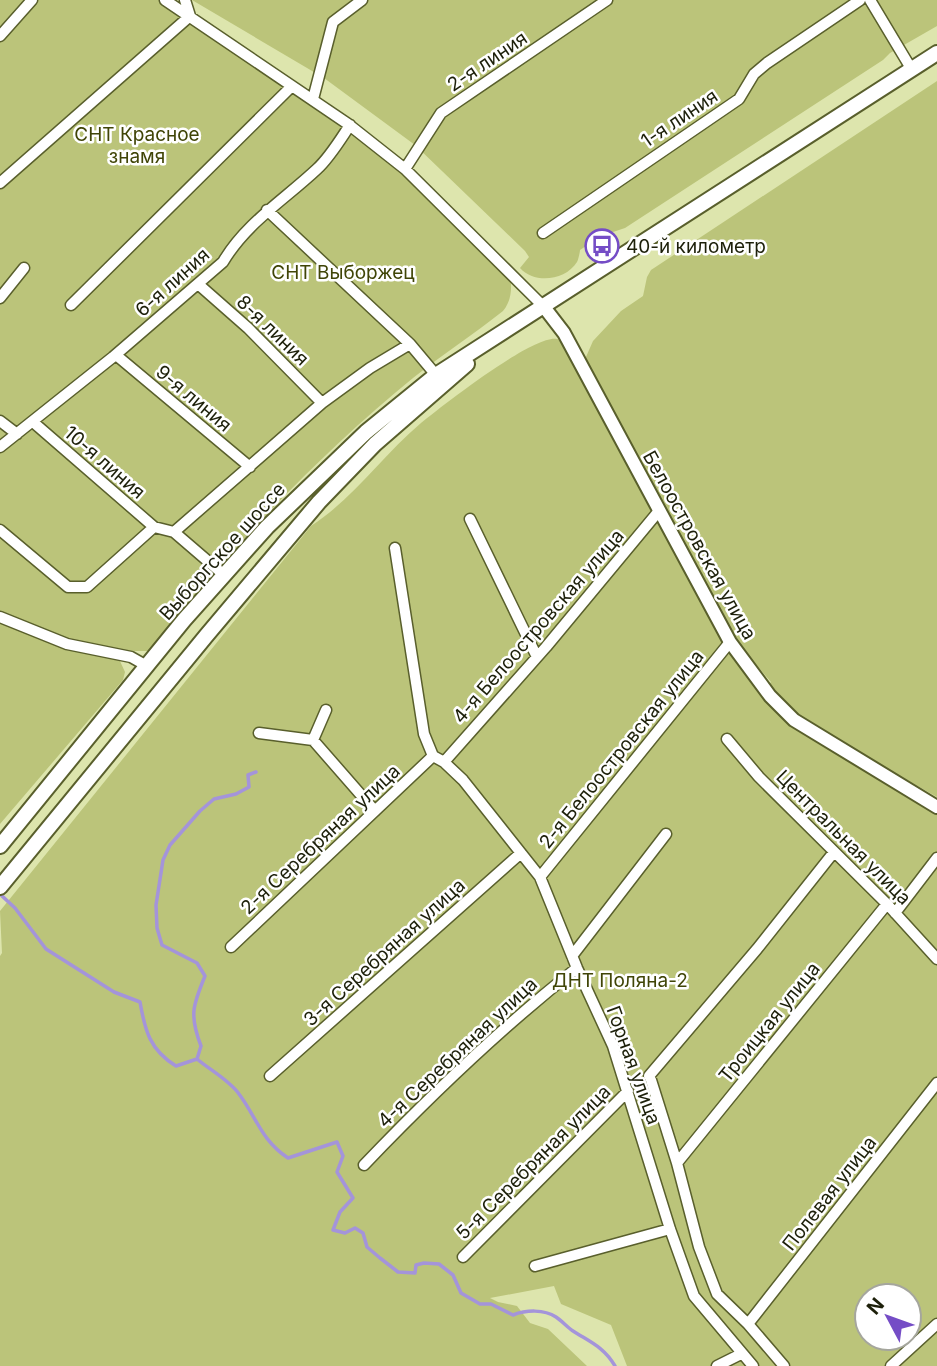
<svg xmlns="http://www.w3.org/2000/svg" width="937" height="1366" viewBox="0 0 937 1366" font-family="Inter,sans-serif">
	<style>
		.green { fill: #bbc47a; fill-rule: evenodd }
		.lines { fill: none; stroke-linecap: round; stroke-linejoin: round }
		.stream { stroke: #a494da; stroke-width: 3.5 }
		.street-casing { stroke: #595f2c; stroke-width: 13 }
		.secondary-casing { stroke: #595f2c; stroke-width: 16 }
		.primary-casing { stroke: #595f2c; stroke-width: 18 }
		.street { stroke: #fff; stroke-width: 10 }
		.secondary { stroke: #fff; stroke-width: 12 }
		.primary { stroke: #fff; stroke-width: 14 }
		.labels { text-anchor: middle; stroke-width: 5; stroke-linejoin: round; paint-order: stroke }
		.street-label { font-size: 19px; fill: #1d200a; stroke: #fff }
		.park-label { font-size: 19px; fill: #404507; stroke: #fff }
		.poi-label { font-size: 19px; fill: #1d200a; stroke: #fff; text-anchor: start }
	</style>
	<rect width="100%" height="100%" fill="#dde5ad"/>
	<path class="green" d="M0,0H165L407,171L510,274C512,287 512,300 503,311C474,334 442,355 413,378C315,458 228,551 149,651H123L119,659L125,672L123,680L0,824Z
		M192,0H937V26L890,53L883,60L625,228L613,232H607L580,250C580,252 578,261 577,262C565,281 534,284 520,268L529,257L525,251L415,145L324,78Z
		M937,81V797L884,767L878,771L937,807V1366H627L611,1325L561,1304L554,1286L490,1298L498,1302L517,1306L530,1323L548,1329L587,1366H0V956L2,953L0,911L311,526C354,498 382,456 421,423C442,406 534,334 557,339C567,341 576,358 582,366L593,341L621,311L643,296L647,277L651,270ZM747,654L771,682L765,689L740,655ZM867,1296H909V1338H867Z"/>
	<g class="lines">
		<path class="stream" d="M0,894L15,908L46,949L114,992L140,1002C145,1031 150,1050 176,1066L197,1059C210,1070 229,1080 239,1094C257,1118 261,1140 288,1158L337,1142L343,1156L337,1172L353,1198L340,1212L333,1230L345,1233L355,1228L363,1233L367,1247L380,1258L398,1272L415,1273L416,1265L424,1263L439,1264L453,1275L461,1293L480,1304H491L513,1315C526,1310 544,1309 556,1317C562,1321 567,1327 573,1331C590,1342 604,1347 615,1366
			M197,1059L201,1046C189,1015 193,1005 205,976L197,963L162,945L157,928L156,905L163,860L170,845L200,811L214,799L236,794L249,787L248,775L256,772"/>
		<defs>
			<path id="street" d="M165,0L348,124L405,169L544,307
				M870,0L912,70
				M0,36L32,0
				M313,99L333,22L362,0
				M405,169L441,113L607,0
				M0,183L190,16L185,0
				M267,210L410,344L436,375
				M543,233L739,99L754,74L767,63L860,0
				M198,284L248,328L322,403
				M0,298L24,268
				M71,305L292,86
				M116,355L250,467
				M0,421L17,434
				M33,422L154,527
				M0,447L113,357L223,262C246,223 284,200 317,169C330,157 340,140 350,125
				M470,519L537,657
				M0,530L68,587H87L154,527L174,532L322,403L370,368L410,344
				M174,532L224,575
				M395,548L424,734L433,756
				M0,617L67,644L131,657L147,666
				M259,733L313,740L375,811
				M727,739L759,777L887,904L937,959
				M313,740L326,710
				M433,756L444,762L463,780L540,877L577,968L613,1046L670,1229L694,1296L753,1366
				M444,762L546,647L658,512
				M540,877L730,642
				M895,913L937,858
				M231,947L433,756
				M572,956L666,834
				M270,1076L521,853
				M649,1076L757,949L834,852
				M651,1080L677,1163L699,1247L717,1294L748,1324L784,1366
				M677,1163L887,904
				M364,1165C430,1096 502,1027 577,968
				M463,1257L628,1091
				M535,1266L670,1229
				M748,1324L937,1083
				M717,1366L741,1354
				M891,1366L937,1324"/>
			<path id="secondary" d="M544,307L564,333L730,642L770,696L794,720L937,807"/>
			<path id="primary" d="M0,846L184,620L267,527L366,432L436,375L937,53
				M0,887L206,636L319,502L375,444L467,364"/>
		</defs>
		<use href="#street" class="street-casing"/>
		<use href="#secondary" class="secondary-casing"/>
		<use href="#primary" class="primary-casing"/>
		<use href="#street" class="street"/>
		<use href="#secondary" class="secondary"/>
		<use href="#primary" class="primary"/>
	</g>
	<defs>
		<symbol id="bus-ring" viewBox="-11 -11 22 22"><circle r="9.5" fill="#fff" stroke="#754dc6" stroke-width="1.5"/><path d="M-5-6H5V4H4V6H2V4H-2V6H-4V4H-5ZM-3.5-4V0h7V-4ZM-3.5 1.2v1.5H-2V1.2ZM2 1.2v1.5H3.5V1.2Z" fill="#754dc6"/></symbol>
	</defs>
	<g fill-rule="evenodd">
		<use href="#bus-ring" x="583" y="227" width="38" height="38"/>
	</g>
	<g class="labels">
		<g class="street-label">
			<text transform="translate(487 61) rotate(-34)" y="7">2-я линия</text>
			<text transform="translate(679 118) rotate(-34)" y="7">1-я линия</text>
			<text transform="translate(172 282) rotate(-42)" y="7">6-я линия</text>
			<text transform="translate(273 330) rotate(44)" y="7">8-я линия</text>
			<text transform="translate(194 398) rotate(40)" y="7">9-я линия</text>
			<text transform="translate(105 462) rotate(41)" y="7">10-я линия</text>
			<text transform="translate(700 545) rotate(61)" y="7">Белоостровская улица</text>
			<text transform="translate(222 551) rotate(-48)" y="7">Выборгское шоссе</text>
			<text transform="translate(538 626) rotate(-49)" y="7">4-я Белоостровская улица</text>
			<text transform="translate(621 749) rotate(-51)" y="7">2-я Белоостровская улица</text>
			<text transform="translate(844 837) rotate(45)" y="7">Центральная улица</text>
			<text transform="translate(320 839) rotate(-43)" y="7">2-я Серебряная улица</text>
			<text transform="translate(384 952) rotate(-42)" y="7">3-я Серебряная улица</text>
			<text transform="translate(769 1022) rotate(-51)" y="7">Троицкая улица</text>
			<text transform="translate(457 1052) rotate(-43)" y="7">4-я Серебряная улица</text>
			<text transform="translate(634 1065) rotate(70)" y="7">Горная улица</text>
			<text transform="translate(533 1162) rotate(-45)" y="7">5-я Серебряная улица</text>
			<text transform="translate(829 1193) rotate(-52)" y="7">Полевая улица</text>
		</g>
		<g class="park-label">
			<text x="137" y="141">СНТ Красное<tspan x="137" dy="22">знамя</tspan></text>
			<text x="343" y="279">СНТ Выборжец</text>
			<text x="620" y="987">ДНТ Поляна-2</text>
		</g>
		<g class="poi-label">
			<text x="626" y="253">40-й километр</text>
		</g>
	</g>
	<g transform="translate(888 1317) rotate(311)"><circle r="33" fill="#ffffff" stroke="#a5a69d" stroke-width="2"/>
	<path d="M0-5L12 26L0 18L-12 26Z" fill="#754dc6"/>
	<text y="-10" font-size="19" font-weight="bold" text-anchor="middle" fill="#1d200a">N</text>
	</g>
</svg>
